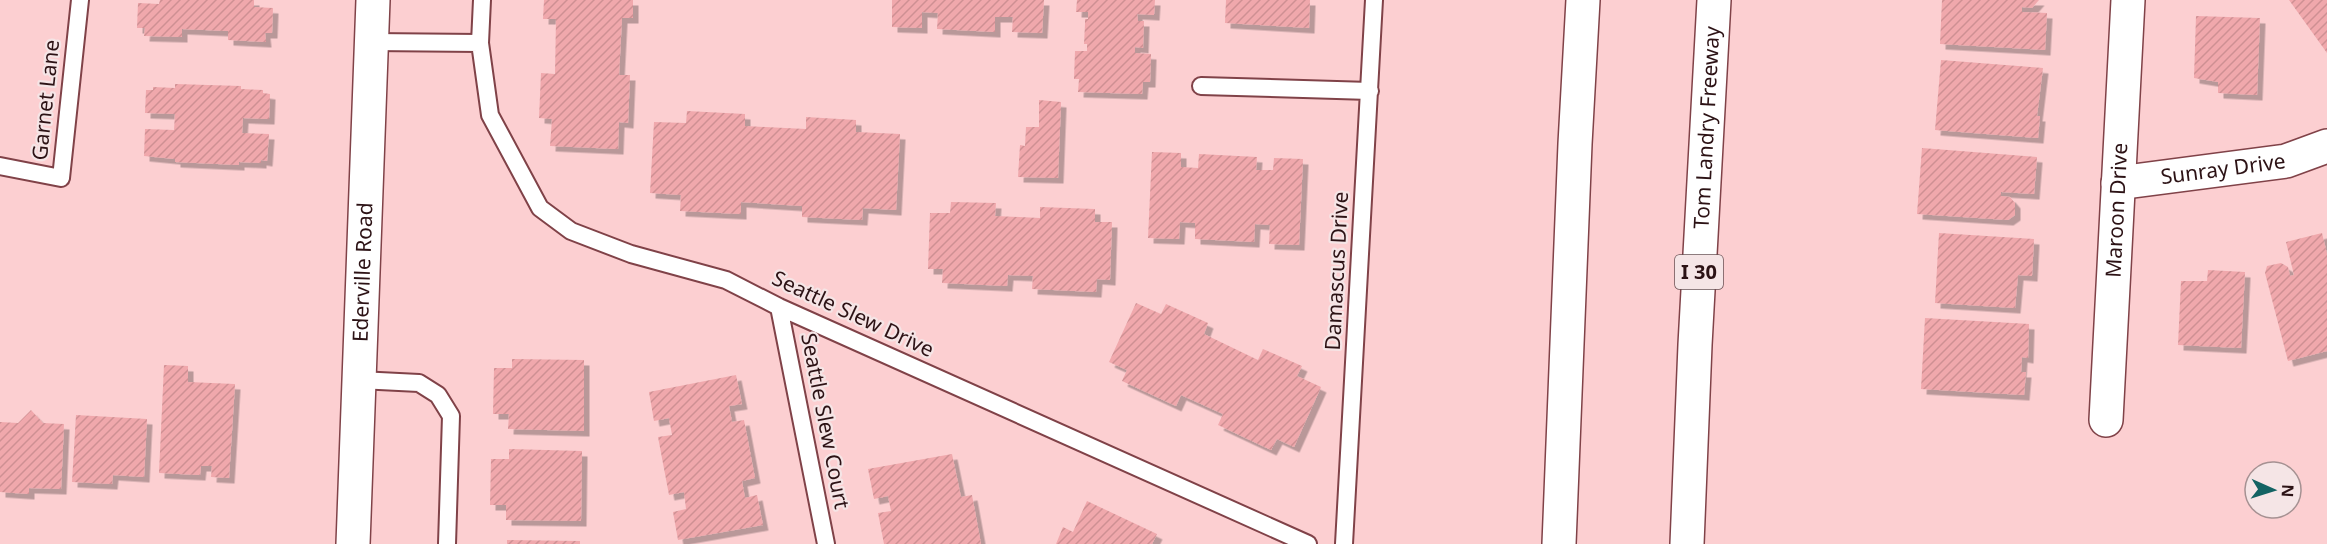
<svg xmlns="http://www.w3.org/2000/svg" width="2327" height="544" viewBox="0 0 2327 544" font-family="'Noto Sans',sans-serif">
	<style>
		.building { fill: url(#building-hatch); filter: url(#shadow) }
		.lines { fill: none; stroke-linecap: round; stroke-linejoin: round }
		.service-casing { stroke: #804248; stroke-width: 20 }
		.minor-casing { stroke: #804248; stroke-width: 36 }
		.tertiary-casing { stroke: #804248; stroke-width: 36 }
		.motorway-casing { stroke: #804248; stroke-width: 36 }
		.service { stroke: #fff; stroke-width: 16 }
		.minor { stroke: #fff; stroke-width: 33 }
		.tertiary { stroke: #fff; stroke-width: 33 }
		.motorway { stroke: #fff; stroke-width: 33 }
		.labels { text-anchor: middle; stroke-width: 4.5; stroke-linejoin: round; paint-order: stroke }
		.shield { fill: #f5e5e6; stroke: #685154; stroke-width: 1.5 }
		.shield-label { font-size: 20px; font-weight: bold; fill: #2c1215 }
		.street-label { font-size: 21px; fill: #2c1215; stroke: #f5e5e6 }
	</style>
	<defs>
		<pattern id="building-hatch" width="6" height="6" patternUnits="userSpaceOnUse" patternTransform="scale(1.5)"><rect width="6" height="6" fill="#f0a8ac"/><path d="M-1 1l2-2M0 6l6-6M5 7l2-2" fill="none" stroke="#ce9093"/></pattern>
		<filter id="shadow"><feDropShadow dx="5.5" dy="5.5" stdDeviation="0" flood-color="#0004"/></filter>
	</defs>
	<rect width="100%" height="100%" fill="#fccfd1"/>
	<path class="building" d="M160,0H254V7L273,8L272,33H265L266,42L228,40V31L182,29V37L144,36L145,28H137L138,3L159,4Z
		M544,0H633V18H622L619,75H630L628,123L619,122L618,149L550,146L552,119L539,118L541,73L555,74L556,19H543Z
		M892,0H1044L1042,33L1012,32L1013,17H995V32L937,29L938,13L922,12V28L892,27Z
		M1077,0H1155L1154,15L1137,14L1138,21H1144L1143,48L1135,47V53L1151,54L1150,82H1143L1142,94L1078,92L1079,79H1074L1075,51H1087V44H1084L1085,24V19H1088V12H1076Z
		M1226,0H1310L1309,28L1225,23Z
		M1942,0H2039L2032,8L2022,7V12L2047,13L2045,50L1940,44Z
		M2289,0H2327V53Z
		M2196,16L2260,18L2257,95L2218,93V82L2194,78Z
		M1941,60L2043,68L2037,116H2040L2038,138L1935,130Z
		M175,84L241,86V89L263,90V93L270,94L269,119L243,118L242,133L269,134L267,161L261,160V163L239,162V165L175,162V159L144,156L145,129L174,130L175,114L145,113L146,90H153V87L175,88Z
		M1039,100L1061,102L1058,178L1018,177L1020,145L1025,146L1026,127H1039Z
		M687,111L745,114V126L806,129V117L856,120V132L900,134L896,210L863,208L862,220L802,217V206L741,202V214L680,211L681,195L650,193L654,122L686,123Z
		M1922,148L2037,157L2034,194L2001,192V196L2010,197L2015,203V215L2008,220L1917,214Z
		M1152,152L1181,153V167L1198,168L1199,154L1257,157L1256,170H1273L1274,158L1303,159L1299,245L1269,244L1270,225L1255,224L1254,242L1195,239V223L1180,222L1179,239L1148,238Z
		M951,202L996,203L995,216L1040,218V207L1095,209V222H1112L1110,280L1097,279L1096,292L1032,289L1033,276L1008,275L1007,286L942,283L943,269H928L930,213H950Z
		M1939,233L2034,239L2032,276L2018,275L2015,308L1935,303Z
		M2322,233L2327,254V351L2288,361L2265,273L2267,266L2281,263L2288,267L2290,276L2294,275L2286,242Z
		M2208,270L2245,272L2241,348L2178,345L2181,281H2207Z
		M1136,303L1161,314L1166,304L1208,323L1204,334L1258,360L1263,349L1302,366L1297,376L1321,387L1294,447L1277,439L1271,450L1218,425L1223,414L1181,395L1176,406L1122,381L1127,370L1109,362Z
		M1925,318L2029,324L2028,358L2022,357L2021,372H2026L2024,395L1921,389Z
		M512,359L584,360V431L508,429L509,414H493L494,368H512Z
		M164,365L188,366V382L235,384L229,478L211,477L212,466H201L200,475L159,473Z
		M736,375L742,404L729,406L732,422L744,420L755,478L742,481L745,498L757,495L763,525L678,540L673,512L686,509L684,492L669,495L658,437L672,435L669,418L654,421L649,392Z
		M31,410L43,423L64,424L61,489L29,488V494L0,492V422L18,423Z
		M76,415L147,419L144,477L113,475L112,484L72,482Z
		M509,449L582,451L581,521L506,520V505H490L491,459H509Z
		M952,454L961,497L972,495L981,544H884L878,513L891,511L888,496L874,499L868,469Z
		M1087,501L1157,534L1152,544H1056L1063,527L1073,532Z
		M507,540L580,541V544H507Z"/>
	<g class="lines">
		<defs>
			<path id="service" d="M482,0L480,43L490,115L540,208L571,231L631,254L726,280L779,307L1308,544
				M371,42L480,43
				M1201,86L1370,91
				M0,166L61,178L80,0
				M779,307L826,544
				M359,380L419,383L438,395L451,416L447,544
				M1344,544L1374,0"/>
			<g id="minor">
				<path id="s1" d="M2118,183L2286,161L2327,146"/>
				<path id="s2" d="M2106,420L2128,0"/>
			</g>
			<g id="tertiary">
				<path id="s3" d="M353,544L373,0"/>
			</g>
			<g id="motorway">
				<path d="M1559,544L1575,144L1583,0"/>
				<path id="s4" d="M1687,544L1695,345L1714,0"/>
			</g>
		</defs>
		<use href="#service" class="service-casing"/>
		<use href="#minor" class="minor-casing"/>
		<use href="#tertiary" class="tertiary-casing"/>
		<use href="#motorway" class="motorway-casing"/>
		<use href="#service" class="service"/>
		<use href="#minor" class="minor"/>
		<use href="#tertiary" class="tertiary"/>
		<use href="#motorway" class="motorway"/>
	</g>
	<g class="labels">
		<rect class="shield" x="1675" y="255" width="48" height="34" rx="4.5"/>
		<g class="shield-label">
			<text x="1699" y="279">I 30</text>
		</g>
		<g class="street-label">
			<text transform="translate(46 100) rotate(-84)" y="7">Garnet Lane</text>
			<text dy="7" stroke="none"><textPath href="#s4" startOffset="417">Tom Landry Freeway</textPath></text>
			<text dy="7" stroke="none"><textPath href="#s1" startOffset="106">Sunray Drive</textPath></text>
			<text dy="7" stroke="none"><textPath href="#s2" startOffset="210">Maroon Drive</textPath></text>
			<text transform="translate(1337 271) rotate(-87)" y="7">Damascus Drive</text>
			<text dy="7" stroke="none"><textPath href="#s3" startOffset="272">Ederville Road</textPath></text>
			<text transform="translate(853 314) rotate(25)" y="7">Seattle Slew Drive</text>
			<text transform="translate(825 421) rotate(79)" y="7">Seattle Slew Court</text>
		</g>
	</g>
	<g transform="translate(2273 490) rotate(93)"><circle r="28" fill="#f5e5e6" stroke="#a59192" stroke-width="1.5"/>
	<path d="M0-4.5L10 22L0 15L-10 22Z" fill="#136363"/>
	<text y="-9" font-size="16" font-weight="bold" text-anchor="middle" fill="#2c1215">N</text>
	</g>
</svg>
